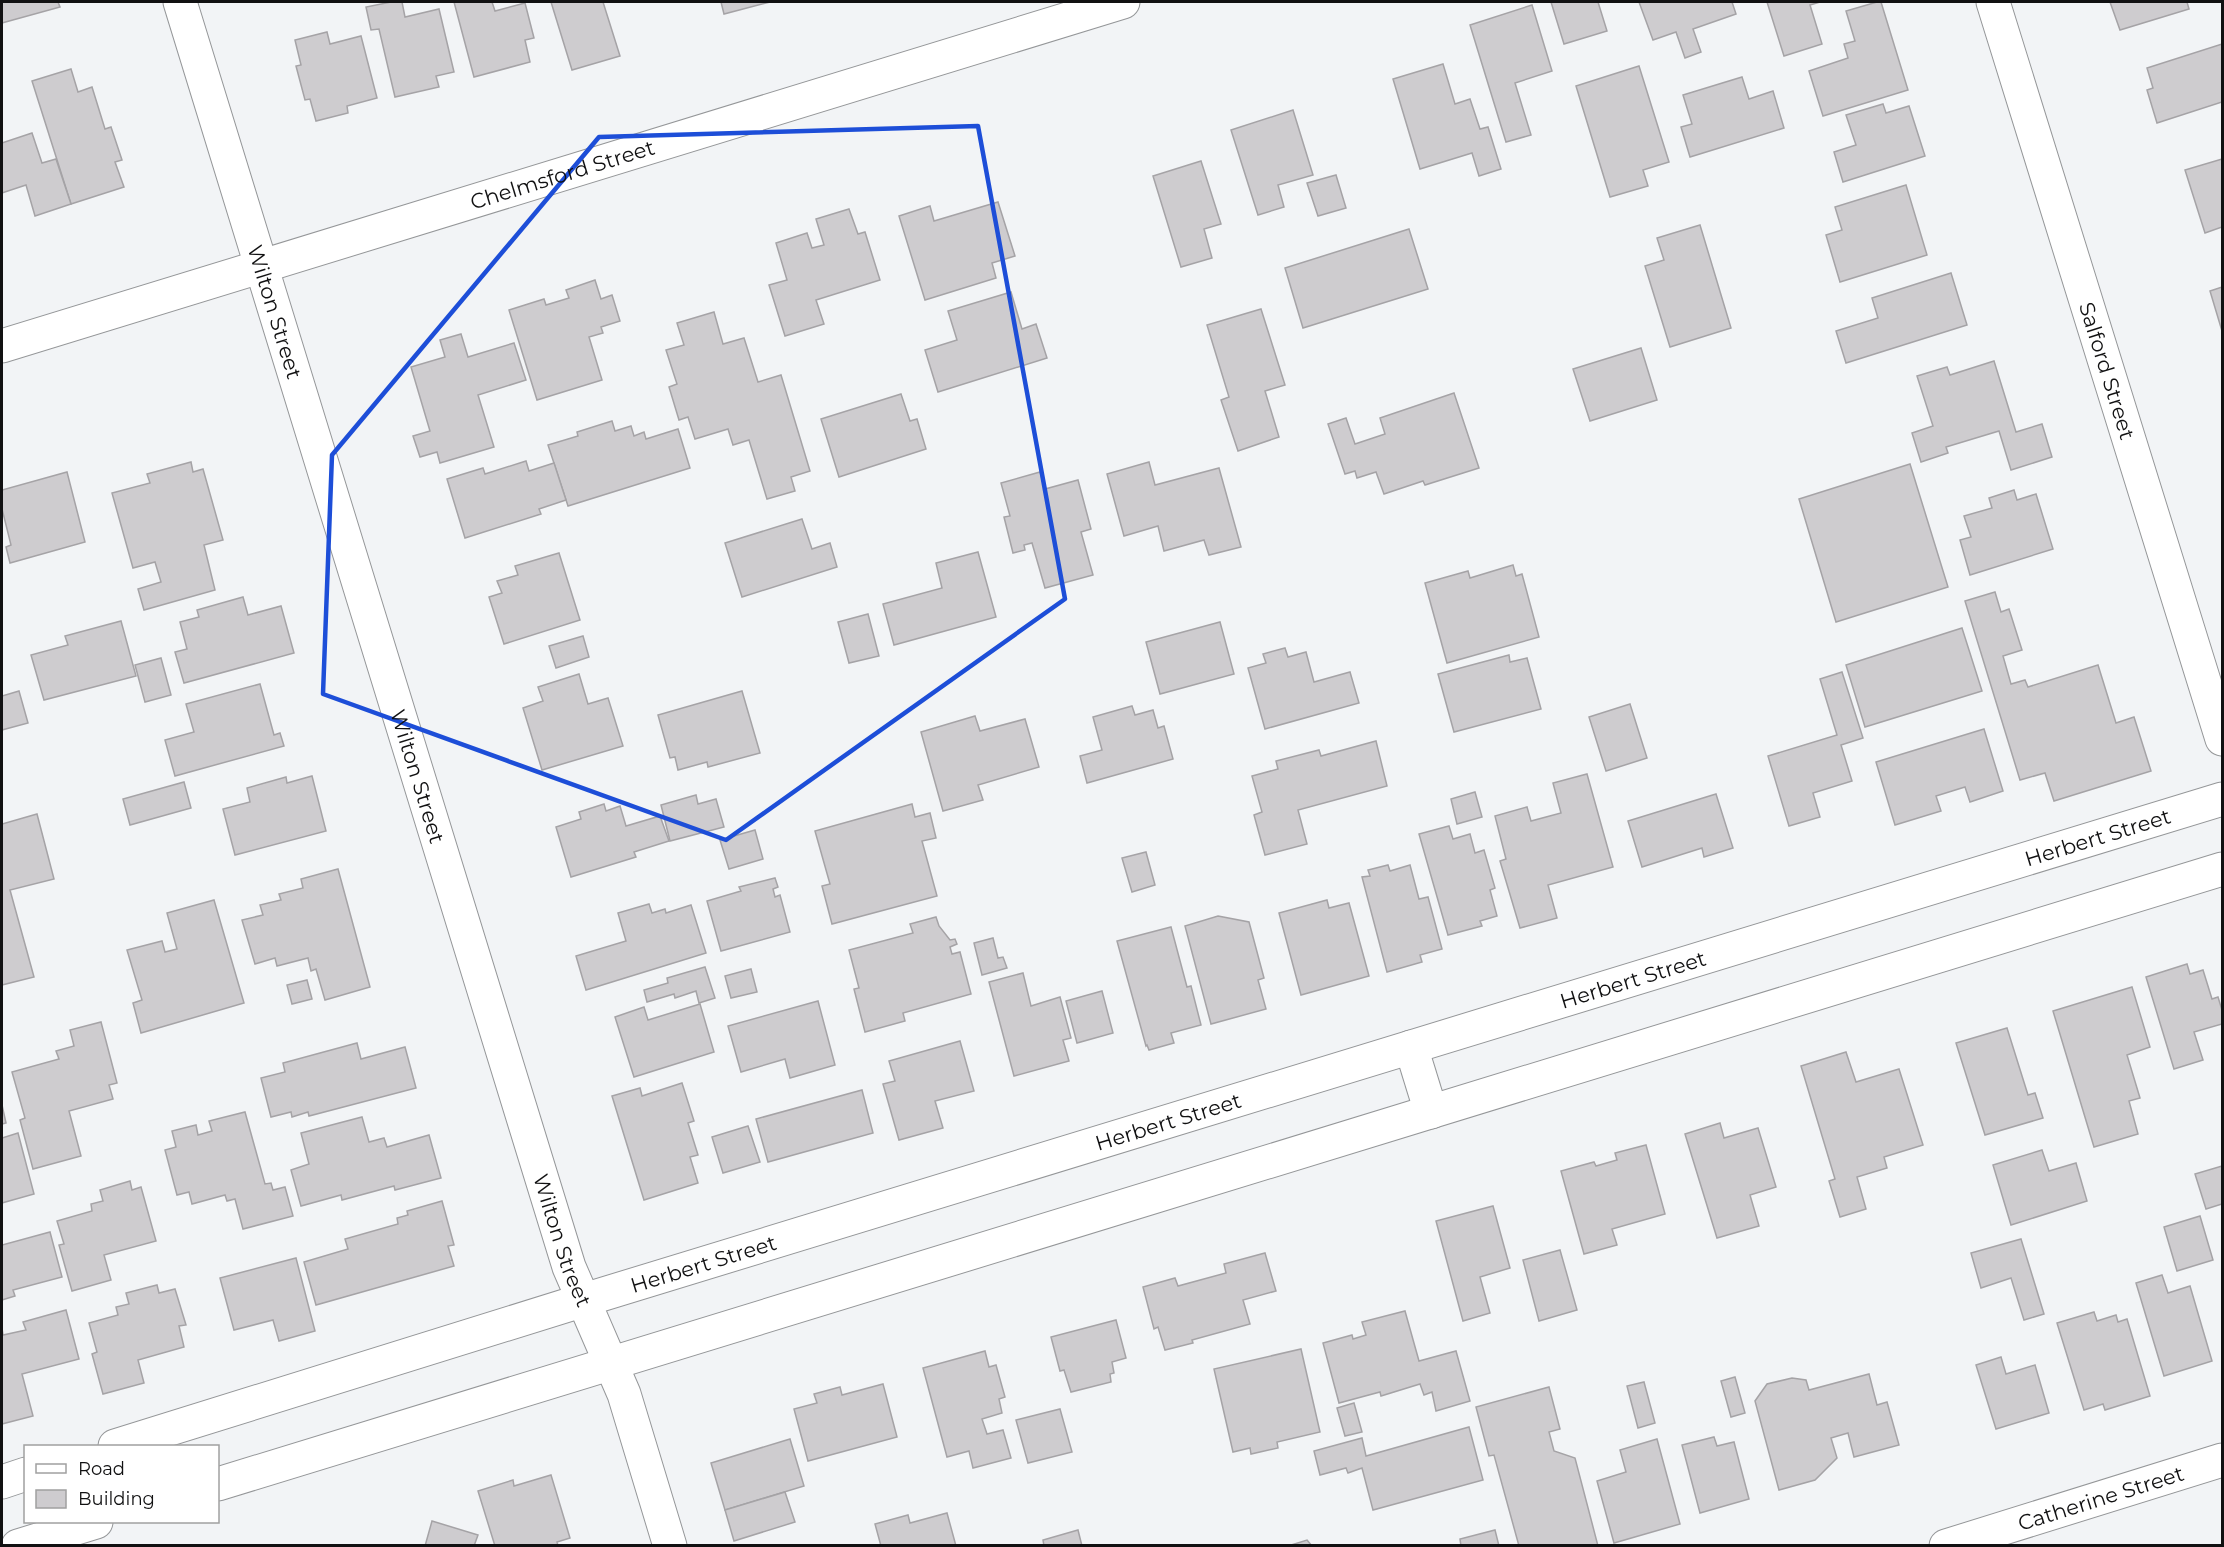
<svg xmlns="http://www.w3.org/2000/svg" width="2224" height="1547" font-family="Montserrat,sans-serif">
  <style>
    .building { fill: #cecccf; stroke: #a5a3a6; stroke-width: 1.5 }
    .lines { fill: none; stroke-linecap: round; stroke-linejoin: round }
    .minor-casing { stroke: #959799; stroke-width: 35 }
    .tertiary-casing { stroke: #959799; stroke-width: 35 }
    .minor { stroke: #fff; stroke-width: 33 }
    .tertiary { stroke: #fff; stroke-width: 33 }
    .marked { fill: none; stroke: #1d4ed8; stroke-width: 4.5; stroke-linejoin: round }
    .labels { text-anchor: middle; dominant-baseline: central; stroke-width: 6; stroke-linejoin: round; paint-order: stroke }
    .street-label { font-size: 21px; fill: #111112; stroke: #fff }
  </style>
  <rect width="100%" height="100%" fill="#f2f4f6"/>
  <g class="building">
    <path d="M2,2H58L60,7L2,23Z"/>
    <path d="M391,2H402L405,17L439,9L454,72L436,76L439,87L395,97L379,29L371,30L366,7Z"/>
    <path d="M454,2H492L495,11L525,3L534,38L525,40L530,62L474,77Z"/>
    <path d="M551,2H603L620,56L572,70Z"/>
    <path d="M721,2H770L724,14Z"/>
    <path d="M1551,2H1598L1607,31L1564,44Z"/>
    <path d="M1639,2H1732L1736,14L1693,29L1701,52L1685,58L1676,32L1653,40Z"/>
    <path d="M1767,2H1820L1810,5L1822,44L1784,56Z"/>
    <path d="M1877,2H1881L1908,90L1823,116L1809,71L1848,58L1844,44L1855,41L1846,11Z"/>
    <path d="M2110,2H2187L2189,9L2120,30Z"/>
    <path d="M1532,5L1552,71L1515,83L1531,135L1506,142L1470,25Z"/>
    <path d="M327,32L330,44L361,36L377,98L347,106L348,113L316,121L310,99L305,100L296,66L301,65L295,40Z"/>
    <path d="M2222,44V102L2157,123L2147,90L2153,88L2147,68Z"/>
    <path d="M1443,64L1455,104L1470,99L1480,129L1488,127L1501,169L1479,176L1472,153L1420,169L1393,79Z"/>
    <path d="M1639,66L1669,162L1643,170L1648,186L1610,197L1576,86Z"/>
    <path d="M71,69L78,92L92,87L105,129L111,127L122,160L115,162L124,187L71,204L32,81Z"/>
    <path d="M1742,77L1749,99L1773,91L1784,128L1690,157L1681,127L1692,124L1683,95Z"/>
    <path d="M1883,104L1886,113L1909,106L1925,156L1843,182L1834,152L1856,145L1846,115Z"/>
    <path d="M1293,110L1313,175L1278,185L1284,207L1258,215L1231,130Z"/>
    <path d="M32,133L42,163L56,159L71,204L35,216L26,185L2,193V141V143Z"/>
    <path d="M2222,159V227L2205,233L2185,170Z"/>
    <path d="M1201,161L1221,224L1204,229L1212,258L1181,267L1153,176Z"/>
    <path d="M1336,175L1346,208L1318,216L1307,183Z"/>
    <path d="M1906,185L1927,255L1840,282L1826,235L1842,230L1835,207Z"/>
    <path d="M998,202L1015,256L992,263L996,278L925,300L899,216L930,206L934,221Z"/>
    <path d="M849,209L858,234L865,232L880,280L816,300L824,324L785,336L769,285L787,280L776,243L807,233L812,248L824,245L816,219Z"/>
    <path d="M1700,225L1731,328L1670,347L1645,266L1664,260L1657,238Z"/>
    <path d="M1409,229L1428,289L1303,328L1285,268Z"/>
    <path d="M1951,273L1967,325L1846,363L1836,331L1878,318L1872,298Z"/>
    <path d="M595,280L601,299L612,295L620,321L601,327L603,333L589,337L602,380L537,400L509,310L544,299L546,305L569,298L566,290Z"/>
    <path d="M2222,287V331L2210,291Z"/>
    <path d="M1011,292L1022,329L1036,324L1047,358L938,392L925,350L957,340L948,311Z"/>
    <path d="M1261,309L1285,385L1265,391L1279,437L1238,451L1221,400L1229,397L1207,325Z"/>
    <path d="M714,312L723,344L744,338L758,382L781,375L810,471L791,477L795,491L767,499L749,440L733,445L728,429L695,439L688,417L679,420L669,387L677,384L666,350L684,345L677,323Z"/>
    <path d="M461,334L468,357L514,343L526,380L478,395L494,447L440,463L437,452L420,457L413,436L430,431L411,367L445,357L440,340Z"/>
    <path d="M1641,348L1657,400L1590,421L1573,369Z"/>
    <path d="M1994,361L2016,432L2042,424L2052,457L2011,470L1999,431L1946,447L1948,453L1921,462L1912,433L1933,426L1917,376L1947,367L1950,375Z"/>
    <path d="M1454,393L1479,468L1425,485L1423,481L1384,494L1376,472L1357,478L1355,471L1345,474L1328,424L1346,418L1355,444L1385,434L1380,418Z"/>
    <path d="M901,394L910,421L917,419L926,449L839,477L821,419Z"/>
    <path d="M612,421L615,431L631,426L634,436L644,432L646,439L678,429L690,468L568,506L548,445L578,436L577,432Z"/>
    <path d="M526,461L529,471L554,463L566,500L539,509L541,514L465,538L447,479L483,468L485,474Z"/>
    <path d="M191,462L193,472L203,469L223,540L204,545L215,590L144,610L138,589L161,582L155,562L133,568L112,493L150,483L147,474Z"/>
    <path d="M1149,462L1155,485L1219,468L1241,547L1209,555L1204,540L1164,551L1158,526L1124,536L1107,474Z"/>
    <path d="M1910,464L1948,587L1836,622L1799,499Z"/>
    <path d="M67,472L85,542L10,563L6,547L11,545L2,509V490Z"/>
    <path d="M1040,472L1045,489L1078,480L1091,529L1081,532L1093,575L1045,588L1032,543L1024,545L1025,550L1013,553L1004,517L1010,516L1001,483Z"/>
    <path d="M2014,490L2017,500L2036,494L2053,549L1970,575L1960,540L1971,537L1964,516L1992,508L1989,498Z"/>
    <path d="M802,519L812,549L830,543L837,567L742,597L725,543Z"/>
    <path d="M978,552L996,617L894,645L883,604L942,588L936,563Z"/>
    <path d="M559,553L580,620L504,644L489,597L502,593L497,581L518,575L515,566Z"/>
    <path d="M1513,565L1516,576L1522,574L1539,637L1447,663L1425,583L1468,571L1470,578Z"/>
    <path d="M1995,592L2001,612L2009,609L2022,650L2003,656L2011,684L2025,680L2028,687L2098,665L2116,723L2134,717L2151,771L2054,801L2045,773L2020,780L1965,601Z"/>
    <path d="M243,597L248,615L281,606L294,653L184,683L175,652L187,649L180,622L199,617L197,610Z"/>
    <path d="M868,614L879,656L849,663L838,622Z"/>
    <path d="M121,621L136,676L44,700L31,655L68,645L65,636Z"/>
    <path d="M1220,622L1234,674L1160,694L1146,642Z"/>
    <path d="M1962,628L1982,691L1865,727L1846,665Z"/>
    <path d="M583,636L589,657L556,668L549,646Z"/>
    <path d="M1285,648L1288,657L1306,652L1314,682L1350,672L1359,703L1265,729L1248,668L1266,663L1263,654Z"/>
    <path d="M1509,655L1510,662L1527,658L1541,709L1454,732L1438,674Z"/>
    <path d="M161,658L171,695L145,702L135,665Z"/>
    <path d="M1842,672L1863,738L1841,745L1852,781L1813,793L1820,817L1789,826L1768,756L1837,735L1820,679Z"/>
    <path d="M579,674L588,704L608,698L623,746L542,770L523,708L543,701L538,687Z"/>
    <path d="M260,684L274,735L280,733L284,746L175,776L165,740L194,732L186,704Z"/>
    <path d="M19,691L28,723L2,730V696Z"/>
    <path d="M742,691L760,753L708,767L707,762L678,770L675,757L670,758L658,715Z"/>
    <path d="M1630,704L1647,758L1606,771L1589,717Z"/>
    <path d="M1132,706L1135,715L1153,710L1158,728L1164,726L1173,759L1087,783L1080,756L1102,750L1093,717Z"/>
    <path d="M975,716L980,731L1025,719L1039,767L978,785L983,800L943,811L921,732Z"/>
    <path d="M1984,729L2003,791L1970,802L1965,787L1936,796L1941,811L1895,825L1876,762Z"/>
    <path d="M1376,741L1387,786L1298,810L1307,844L1265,855L1254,815L1262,812L1252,776L1278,769L1276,761L1319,750L1321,756Z"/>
    <path d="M1587,774L1613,867L1548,885L1557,918L1520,928L1500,861L1506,859L1495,816L1527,807L1531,821L1561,813L1553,783Z"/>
    <path d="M312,776L326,831L235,855L223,809L250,802L247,788L286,777L287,783Z"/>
    <path d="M184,782L191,808L130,825L123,799Z"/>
    <path d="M1475,792L1482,817L1457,824L1451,799Z"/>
    <path d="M1716,794L1733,848L1704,857L1702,848L1642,867L1628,821Z"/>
    <path d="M696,795L698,804L716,799L724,827L670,841L661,805Z"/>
    <path d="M604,804L606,811L620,806L626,826L660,816L669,841L634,852L636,857L571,877L556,827L581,819L579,812Z"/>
    <path d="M912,804L915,817L930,813L936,838L922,841L937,896L832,924L822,886L830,884L815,831Z"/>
    <path d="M37,814L54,879L10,890L34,977L2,985V824Z"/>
    <path d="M1449,826L1453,839L1470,834L1475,853L1484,850L1495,888L1490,890L1497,916L1480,921L1482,926L1448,935L1419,834Z"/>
    <path d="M755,830L763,859L729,869L720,840Z"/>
    <path d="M1146,852L1155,885L1132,892L1122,858Z"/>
    <path d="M1388,865L1390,871L1410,865L1419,899L1428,897L1442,949L1420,955L1422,962L1387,972L1362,877L1370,876L1368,870Z"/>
    <path d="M338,869L370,987L325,1000L316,969L311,971L308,958L277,966L275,958L255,964L242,920L263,915L260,905L281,900L279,894L303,888L301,879Z"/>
    <path d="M775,878L778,887L773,889L775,897L780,895L790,932L721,951L707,901L741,891L739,887Z"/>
    <path d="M214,900L244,1003L141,1033L133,1003L142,1000L127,950L162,941L165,952L177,949L167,913Z"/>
    <path d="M1327,900L1329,908L1349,903L1369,976L1301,995L1279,913Z"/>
    <path d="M649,904L652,913L665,909L666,913L691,905L706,953L586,990L576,956L626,941L618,913Z"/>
    <path d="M1218,916L1249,922L1264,978L1258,980L1266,1009L1211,1024L1185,926Z"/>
    <path d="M936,917L939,926L950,940L955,939L957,944L950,947L952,954L960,952L971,994L903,1013L905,1021L865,1032L854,989L859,988L849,950L913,933L910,924Z"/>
    <path d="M1171,927L1187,987L1191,986L1201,1025L1171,1033L1174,1043L1149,1050L1147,1045L1146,1046L1117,941Z"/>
    <path d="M993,938L998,958L1003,957L1007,968L982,975L974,943Z"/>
    <path d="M2187,964L2190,974L2203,970L2212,999L2218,997L2222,1010V1024L2194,1032L2203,1060L2174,1069L2146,977Z"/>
    <path d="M705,967L715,998L699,1003L696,991L675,998L674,994L647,1002L644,990L668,983L667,978Z"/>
    <path d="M751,969L757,992L731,998L725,976Z"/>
    <path d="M1023,973L1031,1006L1060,997L1071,1038L1063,1040L1069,1061L1014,1076L989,982Z"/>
    <path d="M307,980L312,999L292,1004L287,985Z"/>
    <path d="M2132,987L2150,1047L2127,1055L2140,1098L2129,1101L2138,1134L2094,1147L2053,1011Z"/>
    <path d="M1102,991L1113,1033L1077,1043L1066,1001Z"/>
    <path d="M818,1001L835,1065L790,1078L785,1059L741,1072L728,1026Z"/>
    <path d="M700,1004L714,1052L634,1077L615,1017L644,1007L648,1020Z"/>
    <path d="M101,1022L117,1083L109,1085L113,1099L69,1111L81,1156L33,1169L20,1120L25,1118L12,1072L59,1059L56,1051L74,1046L70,1030Z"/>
    <path d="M2007,1028L2028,1095L2035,1093L2043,1118L1985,1135L1956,1043Z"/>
    <path d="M960,1041L974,1091L935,1101L943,1128L899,1140L883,1084L895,1081L889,1061Z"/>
    <path d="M357,1043L361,1059L405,1047L416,1088L309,1116L308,1112L292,1117L291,1112L271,1117L261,1078L285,1072L283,1063Z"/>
    <path d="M1846,1052L1856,1082L1899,1069L1923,1145L1884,1157L1887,1168L1857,1177L1866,1209L1840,1217L1829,1181L1835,1179L1801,1066Z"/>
    <path d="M682,1083L694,1121L688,1123L698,1155L690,1157L698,1183L644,1200L612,1096L640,1088L642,1096Z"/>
    <path d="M862,1090L873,1133L768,1162L756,1119Z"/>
    <path d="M2,1105L6,1123L2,1124Z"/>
    <path d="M245,1112L265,1184L271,1183L273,1190L285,1187L293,1216L243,1229L235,1199L227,1201L225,1195L192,1204L189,1192L177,1195L165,1150L176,1147L172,1131L196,1125L198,1135L212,1131L209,1121Z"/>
    <path d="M362,1117L369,1142L384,1138L387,1147L429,1135L441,1178L395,1190L394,1186L342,1200L341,1195L301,1206L291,1170L309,1164L301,1133Z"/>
    <path d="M1720,1123L1724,1138L1758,1128L1776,1187L1750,1195L1759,1226L1717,1238L1685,1134Z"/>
    <path d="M748,1126L760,1162L723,1173L712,1137Z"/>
    <path d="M18,1133L34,1194L2,1203V1138Z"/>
    <path d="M1646,1145L1665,1214L1612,1229L1617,1245L1584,1254L1561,1171L1594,1162L1596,1166L1617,1160L1615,1153Z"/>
    <path d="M2042,1150L2049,1171L2076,1163L2087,1201L2011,1225L1993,1165Z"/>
    <path d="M2222,1166V1204L2206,1209L2195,1174Z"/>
    <path d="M130,1181L132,1190L141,1187L156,1241L104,1255L111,1280L72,1291L59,1245L64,1244L57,1221L92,1211L91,1204L103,1201L100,1190Z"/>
    <path d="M442,1201L454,1245L448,1246L454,1266L316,1305L304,1262L348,1249L345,1239L398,1224L397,1218L408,1215L407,1211Z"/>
    <path d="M1493,1206L1510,1268L1480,1277L1490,1313L1463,1321L1436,1221Z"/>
    <path d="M2200,1216L2213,1260L2177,1271L2164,1227Z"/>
    <path d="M50,1232L62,1277L13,1290L15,1296L2,1300V1245Z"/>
    <path d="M2021,1239L2044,1314L2024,1320L2011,1278L1981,1288L1971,1253Z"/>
    <path d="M1560,1250L1577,1310L1539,1321L1523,1260Z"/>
    <path d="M1265,1253L1276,1291L1243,1300L1250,1324L1192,1340L1193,1343L1165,1350L1158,1327L1154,1329L1143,1287L1175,1278L1178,1286L1226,1273L1224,1264Z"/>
    <path d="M296,1258L315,1331L279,1341L273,1320L234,1330L220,1278Z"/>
    <path d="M2162,1275L2168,1293L2190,1286L2212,1361L2164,1376L2136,1283Z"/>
    <path d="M157,1285L159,1293L175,1289L186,1325L179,1326L184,1347L138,1360L144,1383L103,1394L92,1354L97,1352L89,1323L118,1315L116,1307L129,1304L126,1293Z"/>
    <path d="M66,1310L79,1359L22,1374L33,1416L2,1424V1328L3,1335L26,1330L23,1322Z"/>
    <path d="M1405,1311L1419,1361L1456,1351L1470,1401L1436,1411L1432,1392L1424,1395L1420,1384L1381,1396L1380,1392L1339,1403L1323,1343L1352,1335L1353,1339L1366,1335L1362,1322Z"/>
    <path d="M2094,1312L2097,1321L2116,1315L2118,1322L2127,1319L2150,1396L2105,1410L2103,1404L2084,1410L2057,1323Z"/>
    <path d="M1116,1320L1126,1358L1112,1362L1114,1373L1110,1374L1111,1382L1071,1392L1064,1370L1060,1371L1051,1337Z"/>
    <path d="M1301,1349L1320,1432L1277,1442L1278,1448L1251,1454L1250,1448L1233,1452L1214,1369Z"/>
    <path d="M985,1351L989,1367L996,1365L1005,1397L999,1399L1002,1413L982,1419L987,1434L1003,1430L1011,1458L973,1468L969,1451L947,1457L923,1368Z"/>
    <path d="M2001,1357L2006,1374L2035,1365L2049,1413L1996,1429L1976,1365Z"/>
    <path d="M1869,1374L1877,1405L1887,1402L1899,1445L1854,1457L1848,1433L1831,1438L1837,1458L1815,1480L1779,1490L1755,1401L1767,1384L1792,1378L1806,1380L1809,1390Z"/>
    <path d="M1735,1377L1745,1413L1731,1417L1721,1381Z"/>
    <path d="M1644,1382L1655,1423L1638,1428L1627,1386Z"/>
    <path d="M883,1384L897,1437L808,1461L794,1409L817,1403L814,1394L840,1387L842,1395Z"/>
    <path d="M1549,1387L1560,1429L1549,1432L1554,1451L1575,1458L1598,1546H1519L1494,1455L1489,1456L1476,1407Z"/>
    <path d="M1354,1403L1362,1432L1345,1436L1337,1408Z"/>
    <path d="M1060,1409L1072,1452L1028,1463L1016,1420Z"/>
    <path d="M1469,1427L1483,1480L1373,1510L1362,1468L1348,1473L1346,1468L1320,1475L1314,1451L1362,1438L1366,1456Z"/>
    <path d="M1714,1437L1717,1446L1734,1442L1749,1499L1700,1513L1682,1445Z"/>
    <path d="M790,1439L804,1486L725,1510L711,1463Z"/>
    <path d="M1657,1439L1680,1524L1614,1543L1597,1481L1626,1472L1620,1450Z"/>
    <path d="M551,1475L570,1538L557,1542L558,1546H495L478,1491L513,1480L514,1486Z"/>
    <path d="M785,1492L795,1522L734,1541L725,1510Z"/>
    <path d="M947,1513L956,1546H881L875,1524L908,1515L910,1523Z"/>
    <path d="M432,1521L478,1535L474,1546H425Z"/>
    <path d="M1078,1530L1082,1546H1044L1043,1540Z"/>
    <path d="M1495,1530L1499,1546H1461L1460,1539Z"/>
    <path d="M1307,1540L1312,1546H1288Z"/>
  </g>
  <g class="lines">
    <defs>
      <g id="minor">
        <path id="s1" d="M180,2L569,1267L624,1394L670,1546"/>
        <path id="s2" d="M1993,2L2222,739"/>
        <path id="s3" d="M2,346L1123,2"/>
        <path id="s4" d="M1946,1546L2222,1460"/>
      </g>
      <g id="tertiary">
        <path d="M1411,1047L1431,1112"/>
        <path id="s5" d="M115,1446L584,1300L2222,799"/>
        <path d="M2,1482L26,1474"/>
        <path d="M218,1484L2222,869"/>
        <path d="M18,1546L96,1522"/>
      </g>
    </defs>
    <use href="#minor" class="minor-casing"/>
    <use href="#tertiary" class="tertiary-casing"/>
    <use href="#minor" class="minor"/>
    <use href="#tertiary" class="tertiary"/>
  </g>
  <path class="marked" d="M978,126L1065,599L726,840L323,694L332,455L599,137Z"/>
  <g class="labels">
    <g class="street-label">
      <text stroke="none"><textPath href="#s3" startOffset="586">Chelmsford Street</textPath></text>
      <text stroke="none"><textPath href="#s1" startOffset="324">Wilton Street</textPath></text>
      <text stroke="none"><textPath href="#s2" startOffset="386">Salford Street</textPath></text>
      <text stroke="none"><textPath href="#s1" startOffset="810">Wilton Street</textPath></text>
      <text stroke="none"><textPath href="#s5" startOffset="2074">Herbert Street</textPath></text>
      <text stroke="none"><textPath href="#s5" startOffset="1588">Herbert Street</textPath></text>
      <text stroke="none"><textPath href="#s5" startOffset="1102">Herbert Street</textPath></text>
      <text stroke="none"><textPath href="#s1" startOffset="1296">Wilton Street</textPath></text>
      <text stroke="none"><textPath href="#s5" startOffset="616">Herbert Street</textPath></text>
      <text stroke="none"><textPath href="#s4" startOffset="162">Catherine Street</textPath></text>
    </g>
  </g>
  <rect width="2224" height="1547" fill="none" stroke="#111112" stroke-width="6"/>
  <rect x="24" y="1445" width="195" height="78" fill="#ffffff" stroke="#a0a0a0" stroke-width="1.5"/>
  <rect x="36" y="1464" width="30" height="9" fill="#ffffff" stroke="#a0a0a0" stroke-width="1.5"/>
  <text x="78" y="1475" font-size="18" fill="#111112">Road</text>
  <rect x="36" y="1490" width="30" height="18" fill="#cecccf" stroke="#a0a0a0" stroke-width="1.5"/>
  <text x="78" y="1505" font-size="18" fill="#111112">Building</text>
</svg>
